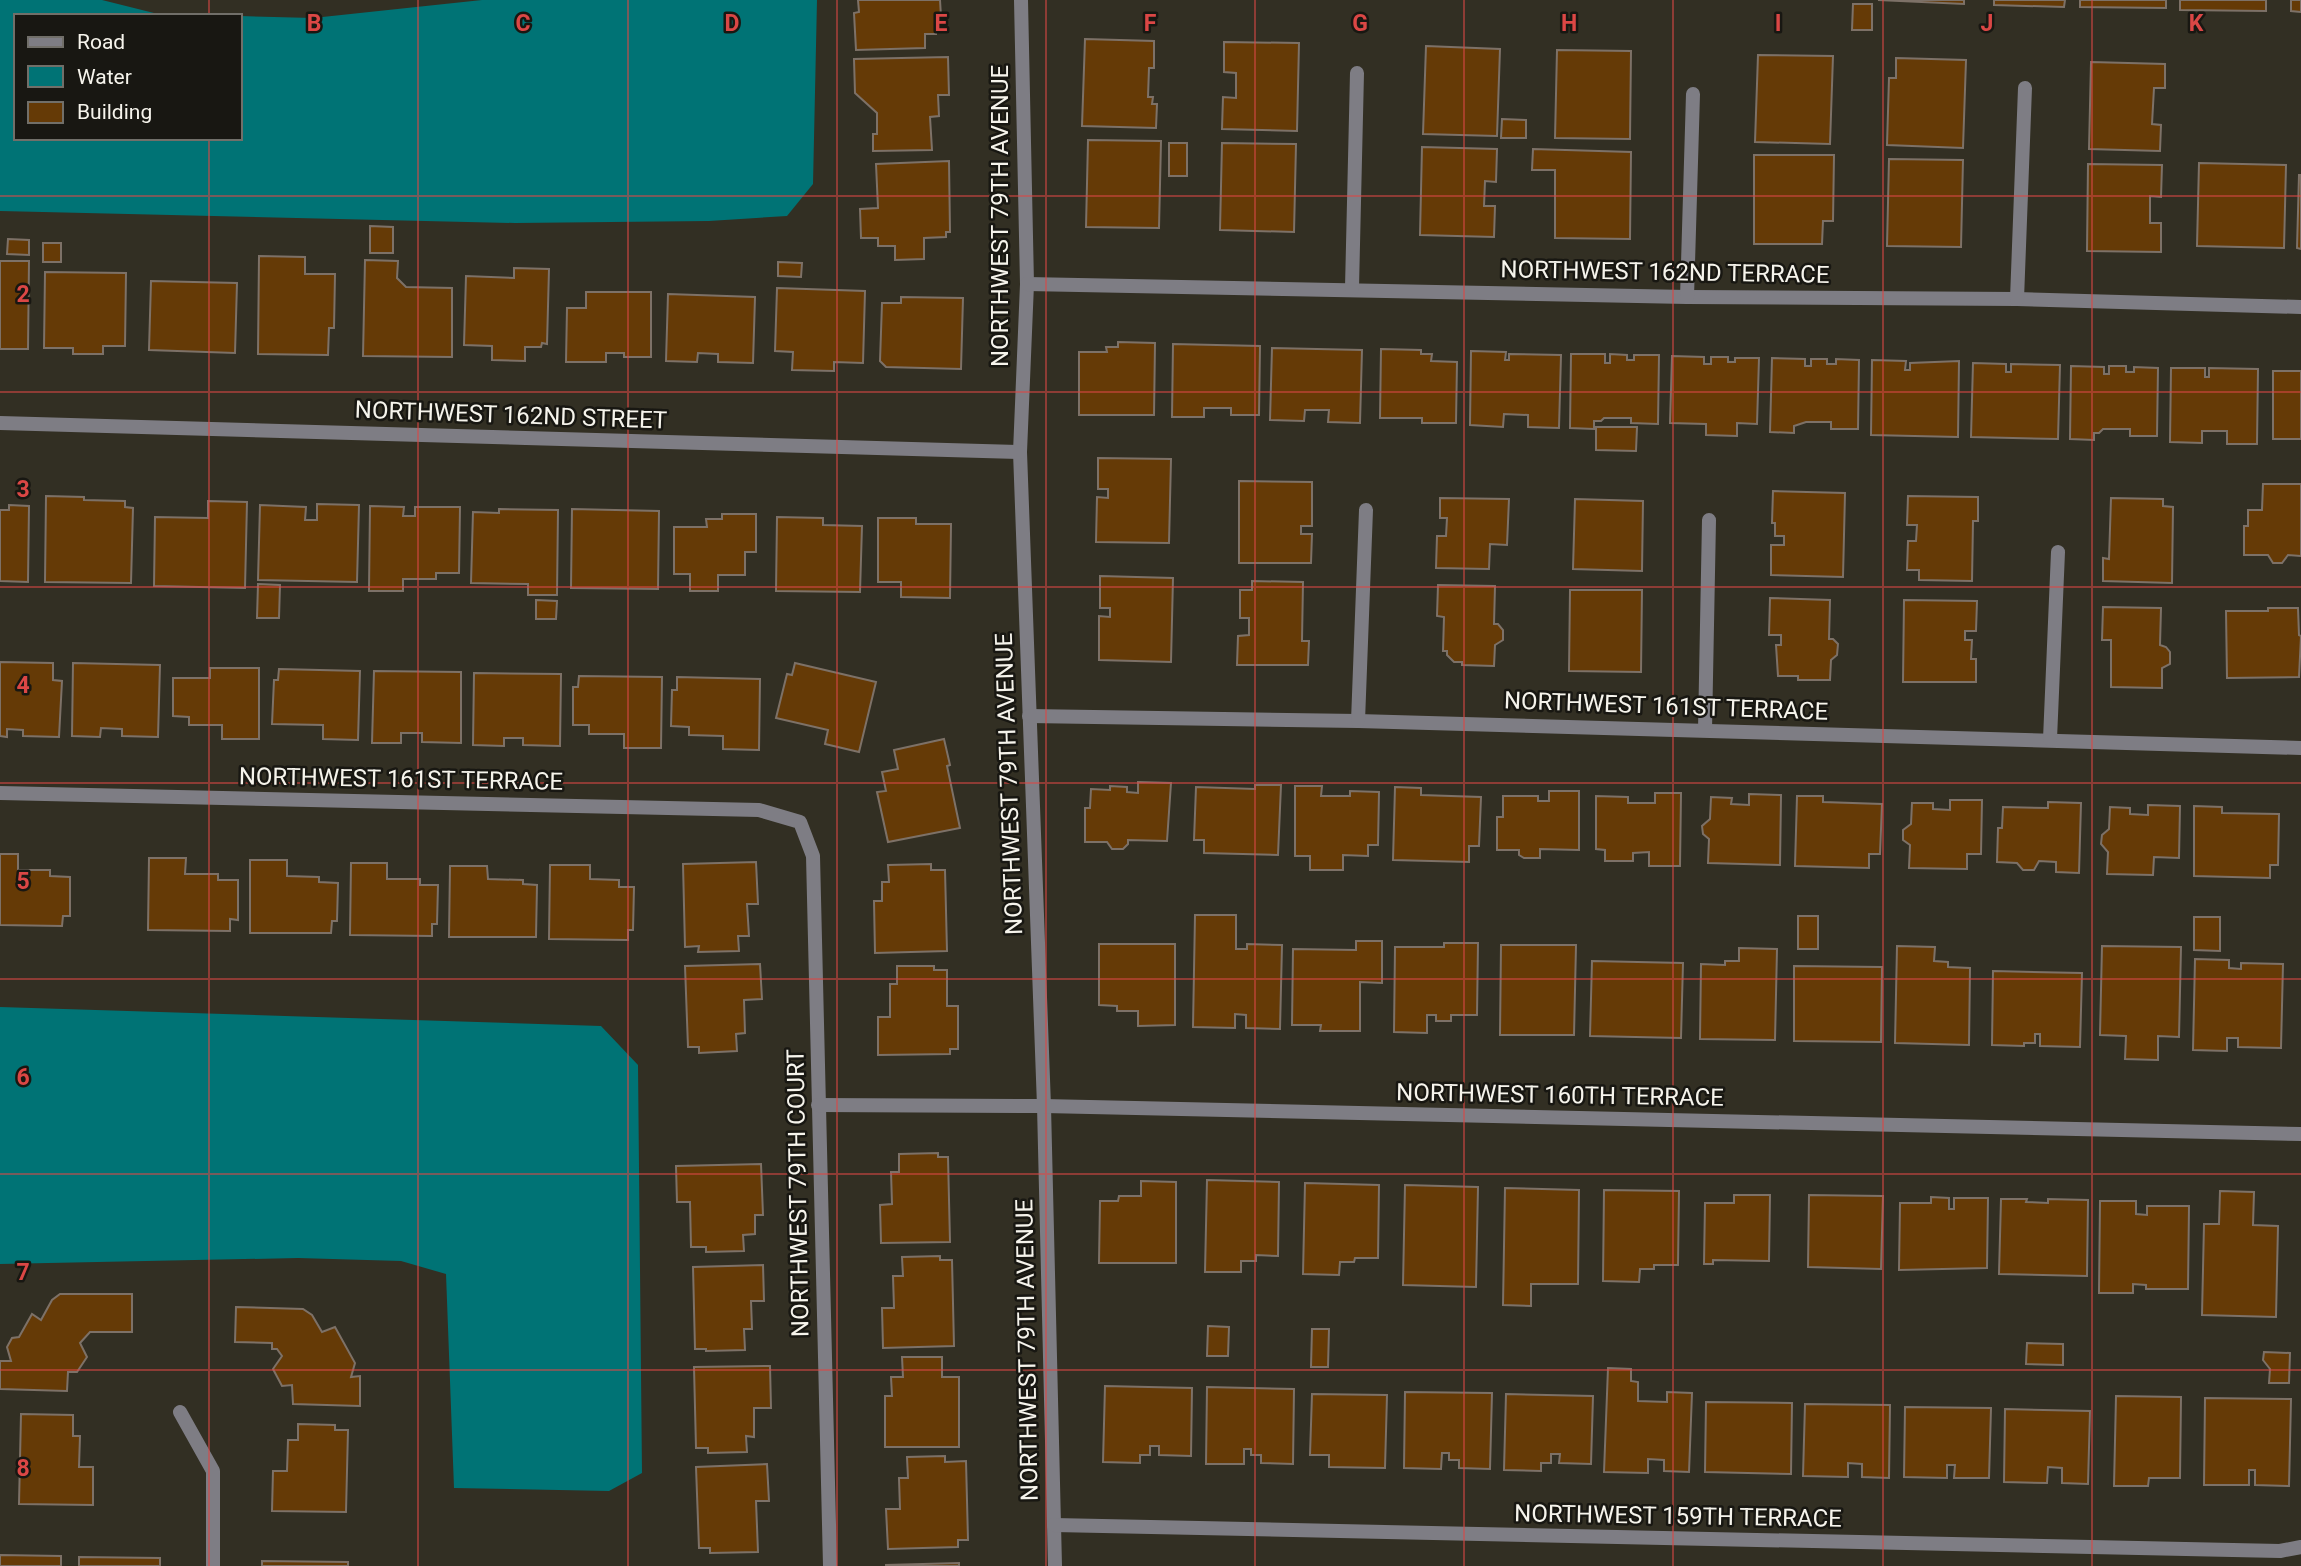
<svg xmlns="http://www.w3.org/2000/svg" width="2301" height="1566" font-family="Roboto,sans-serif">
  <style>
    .water { fill: #007375 }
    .building { fill: #653a06; stroke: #7d7167; stroke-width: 2 }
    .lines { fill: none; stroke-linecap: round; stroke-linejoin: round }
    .minor { stroke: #7e7d84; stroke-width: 14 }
    .grid { fill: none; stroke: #db4745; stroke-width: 2; stroke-opacity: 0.55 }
    .labels { text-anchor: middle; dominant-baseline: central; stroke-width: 5; stroke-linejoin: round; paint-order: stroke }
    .street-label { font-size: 24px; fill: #f6f4ec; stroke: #181712 }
    .grid-label { font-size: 23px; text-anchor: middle; font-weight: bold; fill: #db4745; stroke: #181712; stroke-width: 5; stroke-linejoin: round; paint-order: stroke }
  </style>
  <rect width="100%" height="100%" fill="#322f23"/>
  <g class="water">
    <path d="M0,0H102L158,14L225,16H16V138H240V16L313,18L482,0H817L813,184L787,216L709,221L515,223L0,211Z"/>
    <path d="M0,1007L601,1026L638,1065L642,1473L609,1491L454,1488L446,1274L401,1261L298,1258L0,1264Z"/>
  </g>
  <g class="building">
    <path d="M858,0H940L941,17L936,18V34H925V48L856,50L854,13L859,12Z"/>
    <path d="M1878,0H1964V4Z"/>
    <path d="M1994,0H2065L2064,7L1994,5Z"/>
    <path d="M2080,0H2166V8L2080,7Z"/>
    <path d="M2180,0H2266V11L2180,10Z"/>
    <path d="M2291,0H2301V12L2291,11Z"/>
    <path d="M1853,4H1872V30H1852Z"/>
    <path d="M1085,39L1154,41V68H1149L1148,97H1153L1152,104H1157L1156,128L1082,126Z"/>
    <path d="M1224,42L1299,43L1297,131L1222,129L1223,97L1236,98V73L1224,72Z"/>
    <path d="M1426,46L1500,49L1497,136L1423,134Z"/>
    <path d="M1557,50L1631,51L1630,139L1555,138Z"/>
    <path d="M1758,55L1833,56L1830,144L1755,142Z"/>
    <path d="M948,57L949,95H938L939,116L930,117L932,150L873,151V134H877V113L855,93L854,59Z"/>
    <path d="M1896,58L1966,60L1963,148L1887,145L1889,78H1896Z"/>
    <path d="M2091,62L2165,64V88H2154L2152,124L2161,125L2160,151L2089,149Z"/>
    <path d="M1502,119L1526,120V138H1501Z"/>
    <path d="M1088,140L1161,141L1159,228L1086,227Z"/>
    <rect x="1169" y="143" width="18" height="33"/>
    <path d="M1222,143L1296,144L1294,232L1220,230Z"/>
    <path d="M1422,147L1497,149L1496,182L1485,181L1484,206H1495L1494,237L1420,235Z"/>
    <path d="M1533,149L1631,152L1630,239L1555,238V170H1532Z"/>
    <path d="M1754,155H1834L1833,221H1823L1822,244H1754Z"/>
    <path d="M1889,159L1963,160L1961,247L1887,246Z"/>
    <path d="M949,161L950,232H946V237L924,238V259L895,260V246H878V238H861L860,209L878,208L876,164Z"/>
    <path d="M2199,163L2286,165L2284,248L2197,246Z"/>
    <path d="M2088,164L2162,165L2161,197L2150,196V223H2161V252L2087,251Z"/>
    <path d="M2299,175H2301V249L2297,248Z"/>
    <path d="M370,226L393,227V253H370Z"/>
    <path d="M8,239L29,240V255L7,254Z"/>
    <rect x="43" y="243" width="18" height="19"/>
    <path d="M259,256L305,257V274H335L334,328H329L328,355L258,354Z"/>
    <path d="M365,260L398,261L397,278L406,287L452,288V357L363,356Z"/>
    <path d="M0,261H29L28,349H0Z"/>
    <path d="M778,262L802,263L801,277L778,276Z"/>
    <path d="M514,268L549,269L547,344L542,343L541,347H525V361L492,360V346L464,345L466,276L514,278Z"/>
    <path d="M45,272L126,273L125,346H103V354H73V348H44Z"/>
    <path d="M151,281L237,283L235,353L149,350Z"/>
    <path d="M777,288L865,291L863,363L834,362V371L792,370L793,352L775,351Z"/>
    <path d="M586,292H651V357H624V353H606V362H566L567,308H586Z"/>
    <path d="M668,294L755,297L753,363L718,362V354L698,353L697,362L666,361Z"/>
    <path d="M901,297L963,298L961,369L886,367L880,361L882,303H901Z"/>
    <path d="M1118,342L1155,343L1154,415H1079V352H1107L1106,347H1118Z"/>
    <path d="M1173,344L1260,346L1259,415H1231V408H1204V417H1172Z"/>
    <path d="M1272,348L1362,350L1360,423L1328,422L1329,410H1305L1304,421L1270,420Z"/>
    <path d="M1381,349L1421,350V354H1432L1431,361L1457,362L1456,423H1422V418H1380Z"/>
    <path d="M1471,351L1506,352L1505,360H1509V354L1561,355L1559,428L1528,427V415L1504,414L1503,427L1470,425Z"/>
    <path d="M1571,354H1605V363H1610V354L1627,355V360H1634V355H1659L1658,424L1631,423V418H1604L1601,421H1594V429L1570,428Z"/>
    <path d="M1672,356L1704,357V364H1711V357H1728V362H1735V358H1759L1757,424L1737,423V436L1706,435V424L1670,423Z"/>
    <path d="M1772,358L1805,359V366H1811V359H1827V364H1836V359L1859,360L1858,429H1831V422H1806L1794,426V433L1770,432Z"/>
    <path d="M1872,360L1906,361L1905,370H1910V363L1959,361L1958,437L1871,435Z"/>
    <path d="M1973,363L2006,364V372H2011V364L2060,365L2058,439L1971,437Z"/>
    <path d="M2071,366L2104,367V374H2109V366H2126V372H2134V367L2158,368L2157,436H2130V429H2103L2099,433H2094V440L2070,439Z"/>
    <path d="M2171,368H2205V377H2209V368L2258,369L2257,444H2227V431H2202V443L2170,442Z"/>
    <rect x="2273" y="371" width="28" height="68"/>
    <path d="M1596,427H1637L1636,451L1596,450Z"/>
    <path d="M1098,458L1171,459L1169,543L1096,542L1097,497L1108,498V489H1098Z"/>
    <path d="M1239,481L1312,482V526H1301V534H1312L1311,563H1239Z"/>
    <path d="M2263,484H2301V556L2288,555L2282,563H2273L2268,555H2244V526H2248V510H2262Z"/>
    <path d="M1773,491L1845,493L1843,577L1771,575V545H1784V536H1775V523H1772Z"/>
    <path d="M46,496L84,497V500L125,501V507L133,508L131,583L45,582Z"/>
    <path d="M1908,496L1978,497V521H1973L1972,581L1919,580V570H1907L1908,541H1916L1917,525H1907Z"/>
    <path d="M1440,498L1509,499L1507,545L1490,544L1489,569L1436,568L1437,536H1446L1447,518H1440Z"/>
    <path d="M2111,498L2163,499V506L2173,507L2172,583L2103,581V558L2109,559Z"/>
    <path d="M1575,499L1643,501L1642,571L1573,569Z"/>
    <path d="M208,501L247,502L245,588L154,586L155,517L208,518Z"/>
    <path d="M317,504L359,505L357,582L258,580L260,505L306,507L305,520H317Z"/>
    <path d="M9,505L29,506L28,582L0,581V510H9Z"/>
    <path d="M370,506L404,507L403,516H415V507H460L459,573H436V579H403V591H369Z"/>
    <path d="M499,509L558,510L557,595H528V584L471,583L473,512L499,513Z"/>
    <path d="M572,509L659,511L658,589L571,588Z"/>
    <path d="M722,514H756V552H745V575H718V591H690V574H674V527H707L706,519H722Z"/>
    <path d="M777,517L823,518V525L862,526L860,592L776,591Z"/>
    <path d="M878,518H916V524H951L950,598L901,597V582H878Z"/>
    <path d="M1100,576L1173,578L1171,662L1099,660V616L1110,617V608H1100Z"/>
    <path d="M1252,581L1303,582L1302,641H1309L1308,665H1237L1238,636L1249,635V618H1240V590H1252Z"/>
    <path d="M258,584L280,585L279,618H257Z"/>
    <path d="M1438,585L1495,586L1494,624H1498L1503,630V640L1495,645L1494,666L1462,665V662H1454L1447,655V651H1443L1444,617L1437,616Z"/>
    <path d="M1570,590H1642L1641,672L1569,671Z"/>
    <path d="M1770,598L1830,600L1829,639H1833L1838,644L1837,655L1831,660L1830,680H1798V676H1778L1776,645H1781V635H1769Z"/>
    <path d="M536,600L557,601L556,619H536Z"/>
    <path d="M1904,600L1977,601L1976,631H1965V640H1972L1971,659H1976V682H1903Z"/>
    <path d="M2103,607L2161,608L2160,645L2166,647L2170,652V664L2162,668V688L2111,687V640H2102Z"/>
    <path d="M2268,608H2298L2299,635L2301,636L2299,677L2227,678L2226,611H2268Z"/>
    <path d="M0,662L53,663V680L62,681L59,737L23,736V730L7,729V737L0,736Z"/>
    <path d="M73,663L160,665L158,737L122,736V729L101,728L100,737L72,736Z"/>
    <path d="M795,663L876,682L859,752L825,744L828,730L776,718L787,674L792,675Z"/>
    <path d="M210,668H259V739H222V725H189V717L173,716V678H210Z"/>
    <path d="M279,669L360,671L358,740L323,739V725L272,724L274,680H278Z"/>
    <path d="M374,671L461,672V743L422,742V733H401V743H372Z"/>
    <path d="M474,673L561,674L560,746L523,745V738H504V746L473,745Z"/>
    <path d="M579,676L662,677L661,748H624V734H589V725H573V687H578Z"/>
    <path d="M677,677L760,679L759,750L723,749V736L689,735V727L671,726L672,690H677Z"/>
    <path d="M944,739L950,765L947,766L960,828L888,842L877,792L886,791L882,772L898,769L894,750Z"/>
    <path d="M1138,782L1171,783L1167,841L1128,840V844L1123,849H1112L1107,842H1085V808H1090L1091,789L1110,790V786L1127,787V792L1138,793Z"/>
    <path d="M1255,785H1281L1278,855L1204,853V840H1194L1196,787L1255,789Z"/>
    <path d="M1295,786H1322L1321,796H1350V791L1379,792L1378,845H1368V856L1343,855V870H1310V856H1295Z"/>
    <path d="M1395,787L1421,788V795L1481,797L1479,846H1469V862L1393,860Z"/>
    <path d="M1549,791H1579V850L1540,849V858H1524L1519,855V850H1497V817H1503V796H1538V801H1549Z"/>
    <path d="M1655,793H1681L1680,866H1649V852L1633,853V861H1605V850L1596,849V796L1628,797V803H1655Z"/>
    <path d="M1749,794L1781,795L1780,865L1708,863L1709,839L1703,834L1702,826L1710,819L1711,797L1732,798L1731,804L1749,805Z"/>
    <path d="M1797,796H1823V802L1882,804L1880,854H1869V868L1795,866Z"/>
    <path d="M1950,800H1982L1981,854H1967V869L1909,868L1910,845L1903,840V830L1911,824L1912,803H1933V809L1950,810Z"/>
    <path d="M2048,802L2081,803L2079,873L2056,872V862L2039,861L2034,870H2023L2017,863L1997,862L1998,828H2002L2003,807L2048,808Z"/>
    <path d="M2148,805L2180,806L2179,858L2154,857L2153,875L2107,874L2108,852L2101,844L2102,835L2109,829L2110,807L2130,808V814L2148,815Z"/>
    <path d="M2194,806L2222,807V813L2279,814L2278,865H2270V878L2194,876Z"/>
    <path d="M0,854H18V870H50V876L70,877V916H63L62,926L0,925Z"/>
    <path d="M149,858H186L185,874H218V880H238V920L230,919V931L148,930Z"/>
    <path d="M250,860H287V876L319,877V882L338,883L337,921H332L331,933H250Z"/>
    <path d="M756,862L758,904H747L749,936H738L739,951L698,952L699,946L685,947L683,864Z"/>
    <path d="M351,863H387V879H420V885H438L437,924H432V936L350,935Z"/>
    <path d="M931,864V870H945L947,951L875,953L874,901H882V882H889L888,865Z"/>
    <path d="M550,865H590V879L619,880V887H634L633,930H628V940L549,939Z"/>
    <path d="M450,866H487L488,879L523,880V884L537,885L536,937H449Z"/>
    <path d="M1195,915H1236V949H1247V944L1282,945L1280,1029L1246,1028V1015L1235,1014V1028L1193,1027Z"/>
    <rect x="1798" y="916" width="20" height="33"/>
    <path d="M2194,917H2220V951L2194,950Z"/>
    <path d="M1356,941H1382V983L1360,982V1031H1320L1321,1025H1292L1293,949L1356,950Z"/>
    <path d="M1444,943H1478L1477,1015H1451V1021H1436V1015H1427V1033L1394,1032L1395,947H1444Z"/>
    <path d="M1099,944H1175V1025L1138,1026V1011H1117V1006L1099,1005Z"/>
    <path d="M1501,945H1576L1574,1035H1500Z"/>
    <path d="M1897,946L1935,947L1934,961L1948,962V967L1970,968L1969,1045L1895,1043Z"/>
    <path d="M2102,946L2181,947L2179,1037L2158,1036V1060L2125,1059L2126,1036L2100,1035Z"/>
    <path d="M1739,948L1777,949L1775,1040L1700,1039L1701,964L1725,965V961H1739Z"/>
    <path d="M2195,959L2229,960V968L2241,969V963L2283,964L2281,1048L2238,1047V1038H2227V1051L2193,1050Z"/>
    <path d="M1592,961L1683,963L1681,1038L1590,1036Z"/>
    <path d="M760,964L762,999L744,1000L745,1033L736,1034L737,1051L699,1053V1047H688L685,966Z"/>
    <path d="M897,966H934V970H947V1006H958V1049H950V1054L878,1055V1017H890V984H897Z"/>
    <path d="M1794,966L1882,967L1881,1042L1794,1041Z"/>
    <path d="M1993,971L2082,973L2080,1047L2040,1046V1034H2035V1043H2024V1046L1992,1045Z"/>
    <path d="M938,1153V1157H948L950,1242L881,1243L880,1205L892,1204L891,1172H899V1154Z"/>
    <path d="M761,1164L763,1215H755V1234L743,1235L744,1251L706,1252V1247H691L690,1202H677L676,1166Z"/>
    <path d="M1207,1180L1279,1182L1278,1256L1256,1255V1261H1241V1272H1205Z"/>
    <path d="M1141,1181L1176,1182V1263H1099L1100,1201H1118L1119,1196H1141Z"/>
    <path d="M1305,1183L1379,1185L1378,1258H1355L1354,1262H1340L1339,1275L1303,1274Z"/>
    <path d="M1405,1185L1478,1187L1476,1287L1403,1285Z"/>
    <path d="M1505,1188L1579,1190L1578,1284H1531V1306L1503,1305Z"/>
    <path d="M1604,1190L1679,1191L1678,1265H1654V1269H1640L1639,1282L1603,1281Z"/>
    <path d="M2220,1191L2254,1192L2253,1225L2278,1226L2276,1317L2202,1315L2204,1224H2219Z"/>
    <path d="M1734,1195H1770L1769,1261L1713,1260V1264H1704L1705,1203H1734Z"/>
    <path d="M1809,1195L1883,1196L1881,1269L1808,1267Z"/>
    <path d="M1931,1197L1949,1198V1209H1954V1198H1988L1987,1268L1899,1270L1900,1203H1931Z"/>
    <path d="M2001,1199H2027L2026,1202L2048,1203V1199L2088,1200L2087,1276L1999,1274Z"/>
    <path d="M2100,1201H2136V1214L2147,1215V1206H2189L2188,1289H2146V1285L2133,1284V1293H2099Z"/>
    <path d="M940,1256V1260H952L954,1346L883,1348L882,1308H894L893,1276H903L902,1257Z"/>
    <path d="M763,1265L764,1301H751L752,1329H744L745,1350L706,1351V1349H695L693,1267Z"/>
    <path d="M60,1294H132V1332H90L80,1343L87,1357L77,1372H68L67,1391L0,1389V1361H11L7,1347L12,1338L19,1337L32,1314L41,1320L52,1300Z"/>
    <path d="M236,1307L303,1309L312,1315L322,1332L335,1327L355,1363L351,1377L360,1376V1406L293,1404L292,1385L282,1386L273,1369L282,1356L277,1349H272V1343L235,1342Z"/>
    <path d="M1208,1326L1229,1327L1228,1356H1207Z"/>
    <path d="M1312,1329H1329L1328,1367H1311Z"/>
    <path d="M2027,1343L2063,1344V1365L2026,1364Z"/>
    <path d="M2264,1352L2290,1353L2289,1383H2269L2270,1369L2263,1360Z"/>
    <path d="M902,1357H942V1377H959V1447H885V1396H892L891,1377H903Z"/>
    <path d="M770,1366L771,1408H754V1437L746,1436L747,1452L708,1453V1448H696L694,1367Z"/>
    <path d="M1608,1368L1631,1369V1381L1638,1382V1401L1667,1402V1392L1692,1393L1689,1472L1664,1471V1460L1648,1459V1473L1604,1472Z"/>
    <path d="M1105,1386L1192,1388L1191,1456L1159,1455V1446H1150V1455H1140V1463L1103,1462Z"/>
    <path d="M1207,1387L1294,1389L1293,1464L1261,1463V1455H1251V1449H1244V1464H1206Z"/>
    <path d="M1405,1392L1492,1393L1490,1469L1459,1468V1460H1449V1453H1442L1441,1469L1404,1468Z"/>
    <path d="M1312,1394L1387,1395L1385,1468L1329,1467V1455H1310Z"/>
    <path d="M1506,1394L1593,1396L1591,1464L1559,1463L1560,1454H1551V1463H1541V1471L1504,1470Z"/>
    <path d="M2116,1396L2181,1397L2180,1478H2149L2148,1486H2114Z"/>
    <path d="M2205,1398L2291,1399L2289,1486L2255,1485V1470H2249V1485H2204Z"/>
    <path d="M1706,1402L1792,1403L1791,1474L1705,1472Z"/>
    <path d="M1805,1404L1890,1405L1889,1478L1862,1477V1464L1848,1463V1477L1803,1476Z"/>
    <path d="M1905,1407L1991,1408L1989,1478H1954L1955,1465H1947V1478L1904,1477Z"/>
    <path d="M2005,1409L2090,1411L2088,1484L2062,1483V1468L2048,1467L2047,1483L2004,1482Z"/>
    <path d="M21,1414L73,1415V1436H80L79,1467H93V1505L19,1504Z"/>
    <path d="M298,1424L335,1425V1430H348L346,1512L272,1511L273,1471H287L288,1440H298Z"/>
    <path d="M945,1456V1462L966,1461L968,1540H958V1547L888,1549L886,1509H900L899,1478H908L907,1457Z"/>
    <path d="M767,1464L769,1501H756L758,1552L710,1553V1548H699L696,1467Z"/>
    <path d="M0,1555L61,1556V1566H0Z"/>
    <path d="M79,1557L160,1558V1566H79Z"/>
    <path d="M262,1561L348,1562V1566H262Z"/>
    <path d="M959,1563V1566H886V1565Z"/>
  </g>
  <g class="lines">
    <g class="minor">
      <path d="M1021,0L1027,284L1020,452L1044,1106L1055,1566"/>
      <path d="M1027,284L1687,297L2017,299L2301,307"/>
      <path d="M1352,288L1357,73"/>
      <path d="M1687,297L1693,94"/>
      <path d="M2017,299L2025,88"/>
      <path d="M0,423L1020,452"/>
      <path d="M1029,716L1358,721L2301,748"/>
      <path d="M1358,721L1366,510"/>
      <path d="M1705,730L1709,520"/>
      <path d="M2050,739L2058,552"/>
      <path d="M0,793L759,810L800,822L813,856L830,1566"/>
      <path d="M818,1105L1044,1106L2301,1134"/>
      <path d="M180,1412L213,1471V1566"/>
      <path d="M1054,1525L2280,1551L2301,1547"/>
    </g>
  </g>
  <path class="grid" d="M209,0V16M418,0V1566M628,0V1566M837,0V1566M1046,0V1566M1255,0V1566M1464,0V1566M1673,0V1566M1883,0V1566M2092,0V1566M209,138V1566M0,196H2301M0,392H2301M0,587H2301M0,783H2301M0,979H2301M0,1174H2301M0,1370H2301"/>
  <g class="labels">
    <g class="street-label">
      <text transform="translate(1000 216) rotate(-90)">NORTHWEST 79TH AVENUE</text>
      <text transform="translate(1665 272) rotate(1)">NORTHWEST 162ND TERRACE</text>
      <text transform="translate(511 415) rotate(2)">NORTHWEST 162ND STREET</text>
      <text transform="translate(1666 706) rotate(2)">NORTHWEST 161ST TERRACE</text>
      <text transform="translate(401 779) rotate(1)">NORTHWEST 161ST TERRACE</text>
      <text transform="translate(1009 784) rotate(-92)">NORTHWEST 79TH AVENUE</text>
      <text transform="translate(1560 1095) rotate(1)">NORTHWEST 160TH TERRACE</text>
      <text transform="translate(798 1193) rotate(-91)">NORTHWEST 79TH COURT</text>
      <text transform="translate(1027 1350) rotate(-91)">NORTHWEST 79TH AVENUE</text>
      <text transform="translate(1678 1516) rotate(1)">NORTHWEST 159TH TERRACE</text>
    </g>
  </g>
  <g class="grid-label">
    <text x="314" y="31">B</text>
    <text x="523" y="31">C</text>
    <text x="732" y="31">D</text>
    <text x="941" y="31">E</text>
    <text x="1150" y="31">F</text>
    <text x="1360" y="31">G</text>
    <text x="1569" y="31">H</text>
    <text x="1778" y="31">I</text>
    <text x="1987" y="31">J</text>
    <text x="2196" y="31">K</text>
    <text x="23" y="302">2</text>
    <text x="23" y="497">3</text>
    <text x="23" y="693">4</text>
    <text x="23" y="889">5</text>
    <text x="23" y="1085">6</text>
    <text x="23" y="1280">7</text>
    <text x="23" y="1476">8</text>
  </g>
  <rect x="14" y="14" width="228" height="126" fill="#181712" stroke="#716f69" stroke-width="2"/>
  <rect x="28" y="37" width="35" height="10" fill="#7e7d84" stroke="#716f69" stroke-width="2"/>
  <text x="77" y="49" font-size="21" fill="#f6f4ec">Road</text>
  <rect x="28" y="66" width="35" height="21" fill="#007375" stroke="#716f69" stroke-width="2"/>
  <text x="77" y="84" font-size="21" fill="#f6f4ec">Water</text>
  <rect x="28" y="102" width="35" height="21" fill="#653a06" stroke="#716f69" stroke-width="2"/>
  <text x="77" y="119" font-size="21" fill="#f6f4ec">Building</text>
</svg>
